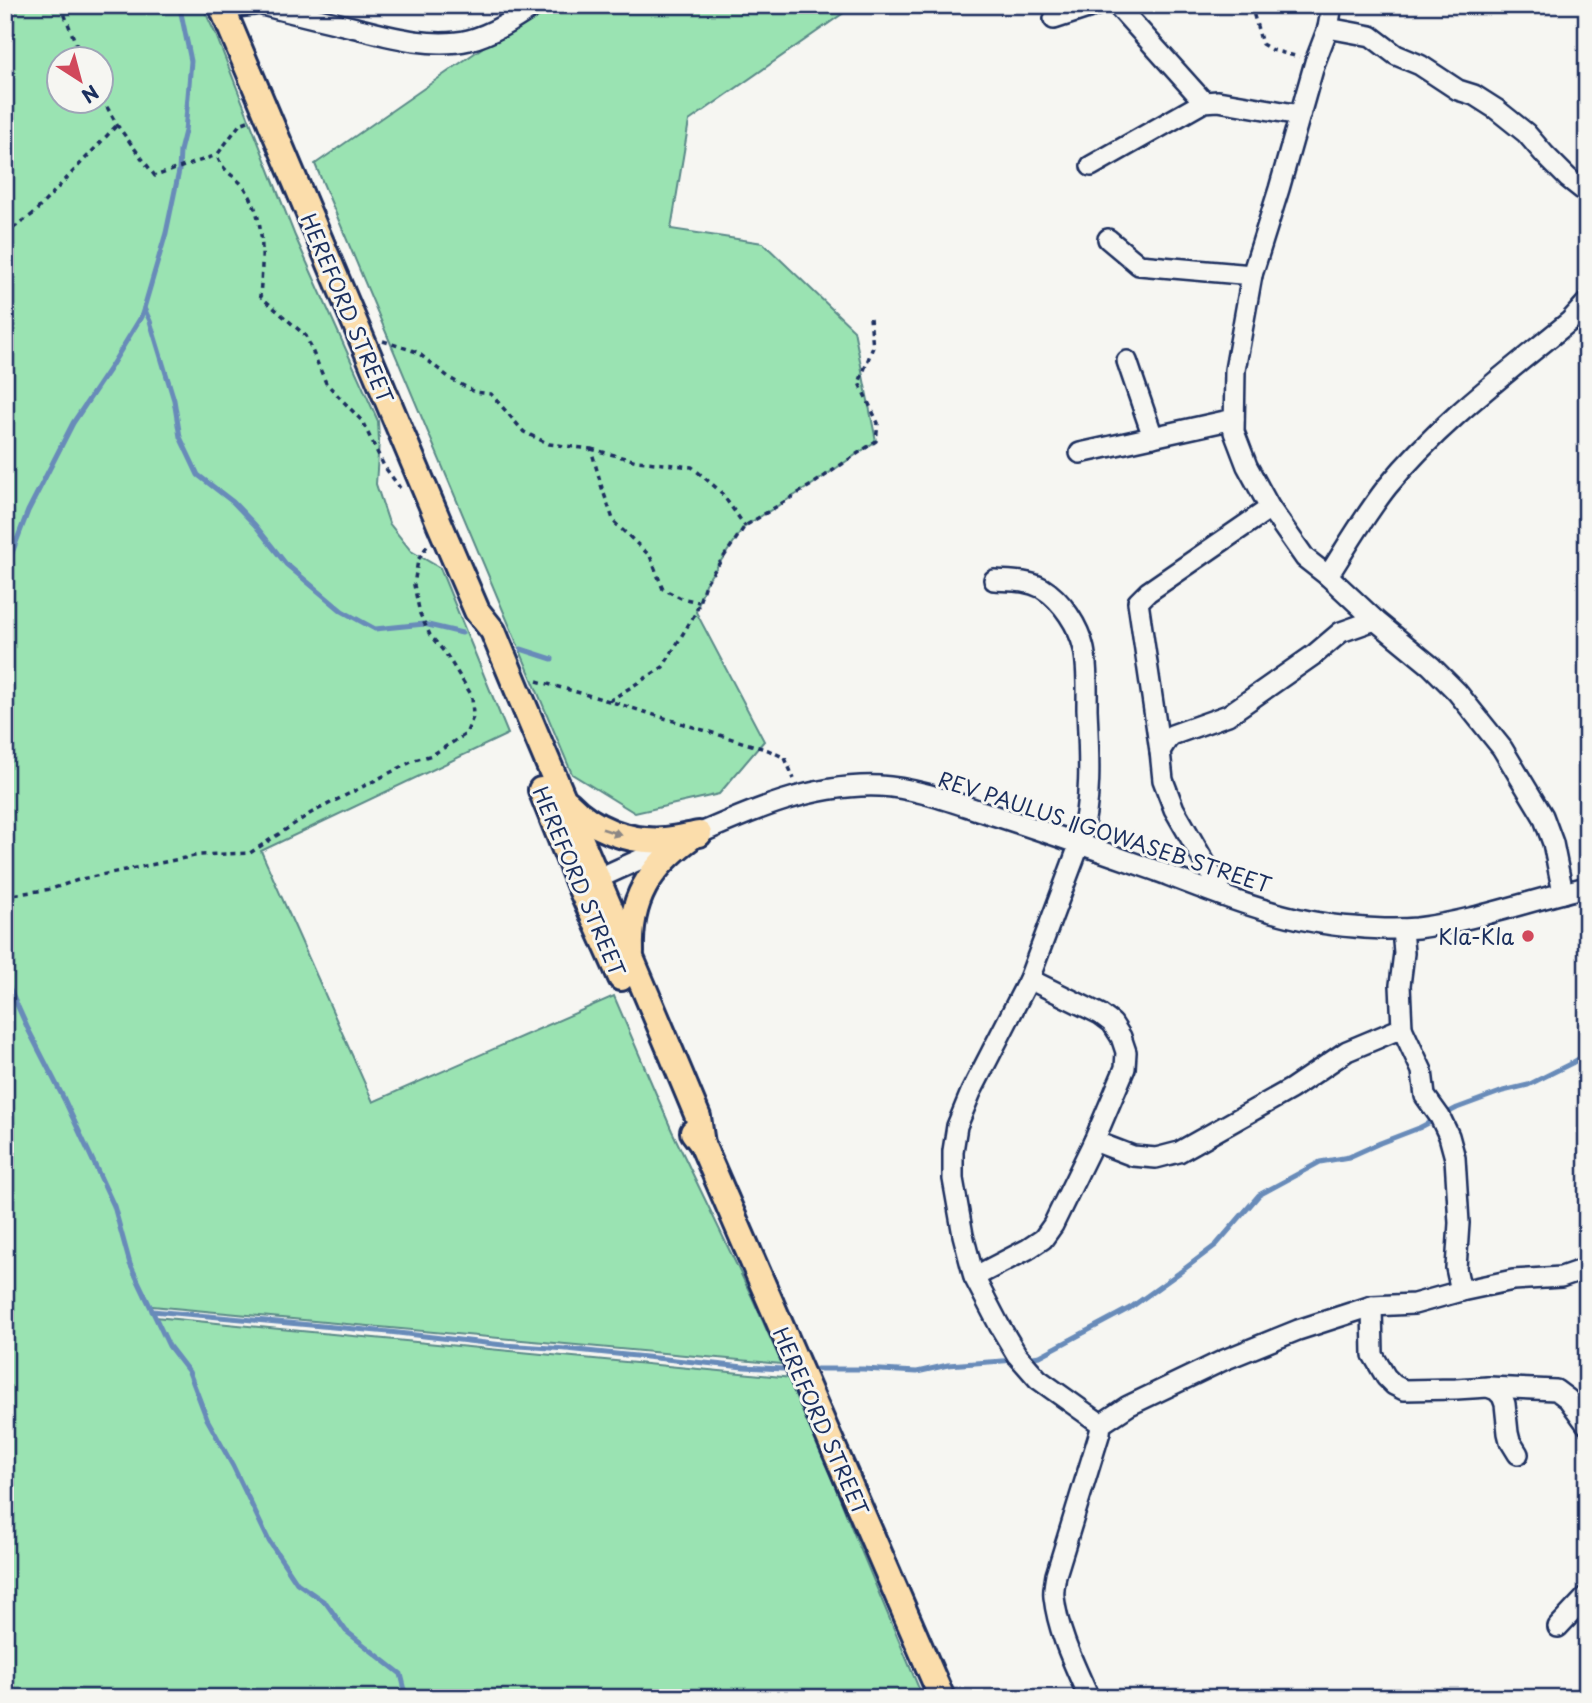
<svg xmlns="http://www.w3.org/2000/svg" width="1592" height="1703" font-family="'Playpen Sans',sans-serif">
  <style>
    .green { fill: #9ae3b2; stroke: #5a8988; stroke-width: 2; fill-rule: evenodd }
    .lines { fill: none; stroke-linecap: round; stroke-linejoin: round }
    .stream { stroke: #688bb9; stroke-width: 5 }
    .minor-casing { stroke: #1b2f5e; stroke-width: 24 }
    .major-casing { stroke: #1b2f5e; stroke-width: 30 }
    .path { stroke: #1b2f5e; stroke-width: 3.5; stroke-dasharray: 5 5; stroke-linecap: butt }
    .minor { stroke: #f6f6f2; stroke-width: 19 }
    .major { stroke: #fbddab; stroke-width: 24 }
    .oneway { fill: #8b8684 }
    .poi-dot { fill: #d1495b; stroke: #f6f6f2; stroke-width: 2.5 }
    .labels { text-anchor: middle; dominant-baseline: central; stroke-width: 6; stroke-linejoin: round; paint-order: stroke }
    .street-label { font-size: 21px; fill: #1b2f5e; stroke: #f6f6f2 }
    .poi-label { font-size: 21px; fill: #1b2f5e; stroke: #f6f6f2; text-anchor: end }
  </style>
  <rect width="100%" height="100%" fill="#f6f6f2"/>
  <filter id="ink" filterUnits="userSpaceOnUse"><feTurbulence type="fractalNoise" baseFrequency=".0143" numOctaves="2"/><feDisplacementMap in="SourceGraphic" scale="14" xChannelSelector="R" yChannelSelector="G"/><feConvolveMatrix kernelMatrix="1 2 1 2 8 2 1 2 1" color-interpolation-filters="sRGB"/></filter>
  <g filter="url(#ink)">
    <g class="green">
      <path d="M5,5H202L216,35L295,236L378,421L379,441L376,484L389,523L411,551L440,568L508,734L261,851L373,1102L614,996L672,1131L752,1297L782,1364L151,1306L155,1317L792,1378L852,1529L923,1698H5ZM60,60H102V102H60Z"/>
      <path d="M538,5H855L689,121L671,229L763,243L854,330L876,441L813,484L745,526L705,584L696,612L764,741L719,794L635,813L572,774L315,164L492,41Z"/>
    </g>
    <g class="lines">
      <g class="stream">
        <path d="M144,308L150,321L174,400L180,437L198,475L233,502L255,525L286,564L342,611L375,629L424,624L462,633"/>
        <path d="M5,571L28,511L73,423L110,368L141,317L144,308L166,233L179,171L180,151L185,131L191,61L181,13L177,5"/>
        <path d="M521,649L552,659"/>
        <path d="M5,978L28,1029L64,1099L114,1206L130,1264L169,1346L189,1372L207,1419L233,1466L269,1541L297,1583L326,1603L346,1631L401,1674L407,1698"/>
        <path d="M152,1311L389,1332L503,1345L567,1349L744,1367L783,1369"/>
        <path d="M1026,1358L1040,1356L1130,1308L1179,1273L1216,1245L1259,1195L1320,1162L1349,1157L1380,1143L1419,1128L1457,1108L1503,1091L1528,1085L1572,1063L1587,1054"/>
        <path d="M817,1369H863L917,1372L948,1365L1016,1360"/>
      </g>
      <defs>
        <g id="minor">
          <path d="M262,5C292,13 322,20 352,27C388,36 431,49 469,40C493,34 515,19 536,5"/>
          <path d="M1117,5L1204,102"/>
          <path d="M1332,5L1328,28L1315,62L1279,189L1252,275L1235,370L1234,432L1247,466L1270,508L1305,558L1328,576L1375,620L1431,666L1457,692L1502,748L1543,816L1553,843L1563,893"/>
          <path d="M224,11L236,7L254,5"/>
          <path d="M1054,19L1097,5"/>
          <path d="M1328,28L1371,36L1396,55L1420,65L1458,90L1474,95L1496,109L1526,133L1545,155L1568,178L1587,193"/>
          <path d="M1091,166L1204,102L1218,101L1300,115"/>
          <path d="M1108,239L1139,265L1252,275"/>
          <path d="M1127,361L1153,437"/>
          <path d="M1080,453L1234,419"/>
          <path d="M1328,576C1347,546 1365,515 1387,487C1439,423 1507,373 1570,321L1587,302"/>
          <path d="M994,580C1010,581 1027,580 1042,588C1062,600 1079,627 1084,649C1088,668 1087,689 1087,709C1089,754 1092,799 1080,843L1029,979L971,1092L957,1126L953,1151V1179L963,1235L974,1277L999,1325L1017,1355L1038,1379L1101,1424"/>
          <path d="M1160,751L1138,602L1148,592L1270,508"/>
          <path d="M587,884C617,869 648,856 678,843C742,815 808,783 880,786C916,788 952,802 987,813C1044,831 1100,851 1157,871C1219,895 1287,923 1354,927C1375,929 1397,930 1417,928C1474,921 1531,900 1587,887"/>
          <path d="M1224,896L1174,809L1163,780L1160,751L1167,740L1172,735L1228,715L1315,654L1341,632L1375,620"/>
          <path d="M1402,929L1404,953L1400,985L1402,1028L1422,1071L1425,1096L1440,1117L1449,1136L1455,1158L1459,1223L1456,1268L1461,1291"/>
          <path d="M1094,1141L1133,1156L1156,1158L1179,1152L1291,1089L1347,1051L1402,1028"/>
          <path d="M974,1277L1028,1249L1043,1239L1053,1225L1094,1141L1125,1068L1126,1052L1121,1037L1112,1023L1100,1014L1029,979"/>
          <path d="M1372,1306L1373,1355L1386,1377L1394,1385L1404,1390L1456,1389L1488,1387L1496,1390L1502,1396L1505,1404L1508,1433L1510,1441L1518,1454"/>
          <path d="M1489,1387L1556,1390L1568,1399L1587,1425"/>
          <path d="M1558,1627L1587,1596"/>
          <path d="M1089,1698C1075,1666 1058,1633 1054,1597C1053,1590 1055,1582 1056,1575L1100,1432L1101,1424L1128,1406L1224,1360L1298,1330L1372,1306L1414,1304L1461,1291L1513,1280L1561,1277L1587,1268"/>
        </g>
        <g id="major">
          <path d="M221,5L440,525L477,611L493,631C560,794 631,955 698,1117L702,1144"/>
          <path d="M541,790L580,887L621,978"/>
          <path d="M568,803C593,829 629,843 665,840C676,839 688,836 699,834"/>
          <path d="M631,952C629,900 649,868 690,838"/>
          <path d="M693,1132L702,1144L942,1698"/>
        </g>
      </defs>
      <use href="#minor" class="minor-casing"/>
      <use href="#major" class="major-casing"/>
      <g class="path">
        <path d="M61,5L82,60"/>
        <path d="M1251,5L1262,44L1272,50L1299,57"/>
        <path d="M102,98L117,125L155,176L217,155"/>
        <path d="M248,121L240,124L217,155C222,172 235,175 245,188C266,219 263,260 260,296L306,336L326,383L362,421L384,466L400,488"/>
        <path d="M5,234L33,214L117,125"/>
        <path d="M383,341L417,352L451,379L475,392L491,394L524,432L549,444L591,449L602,488L614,522L650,556L663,589L681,598L699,602"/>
        <path d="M591,449L637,461L692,467L720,491L745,526"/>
        <path d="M537,681L609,701L768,750L785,758L794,779"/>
        <path d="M609,701L663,667L696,612L705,584L745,526L813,484L876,441L878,423L859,383L873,347L870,318"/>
        <path d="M5,896L51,889L81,879L199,855L250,853L311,813L415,760L432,755L466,734L473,717L472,696L446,654L430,635L420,614L414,585L418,560L427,546"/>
      </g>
      <use href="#minor" class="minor"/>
      <use href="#major" class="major"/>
    </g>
    <defs><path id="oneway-solid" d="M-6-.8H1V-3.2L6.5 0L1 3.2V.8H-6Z" transform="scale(1.75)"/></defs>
    <use class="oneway" href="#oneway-solid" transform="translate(612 832) rotate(18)"/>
  </g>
  <circle class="poi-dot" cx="1528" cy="936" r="7"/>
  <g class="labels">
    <g class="street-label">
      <text transform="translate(348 308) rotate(67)">HEREFORD STREET</text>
      <text transform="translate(1105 831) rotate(18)">REV PAULUS ǁGOWASEB STREET</text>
      <text transform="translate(580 881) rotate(67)">HEREFORD STREET</text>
      <text transform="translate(822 1421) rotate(66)">HEREFORD STREET</text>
    </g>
    <g class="poi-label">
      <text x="1514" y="936">Kla-Kla</text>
    </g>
  </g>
  <rect width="1592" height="1703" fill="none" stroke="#f6f6f2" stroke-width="28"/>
  <rect x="14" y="14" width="1564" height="1675" fill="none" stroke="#1b2f5e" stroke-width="2.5" filter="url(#ink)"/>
  <g transform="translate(80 80) rotate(144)"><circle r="33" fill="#f6f6f2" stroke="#9ea6b7" stroke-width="2"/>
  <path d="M0-5L12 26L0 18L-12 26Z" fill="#d1495b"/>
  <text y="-10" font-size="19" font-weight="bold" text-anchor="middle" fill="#1b2f5e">N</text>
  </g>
</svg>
